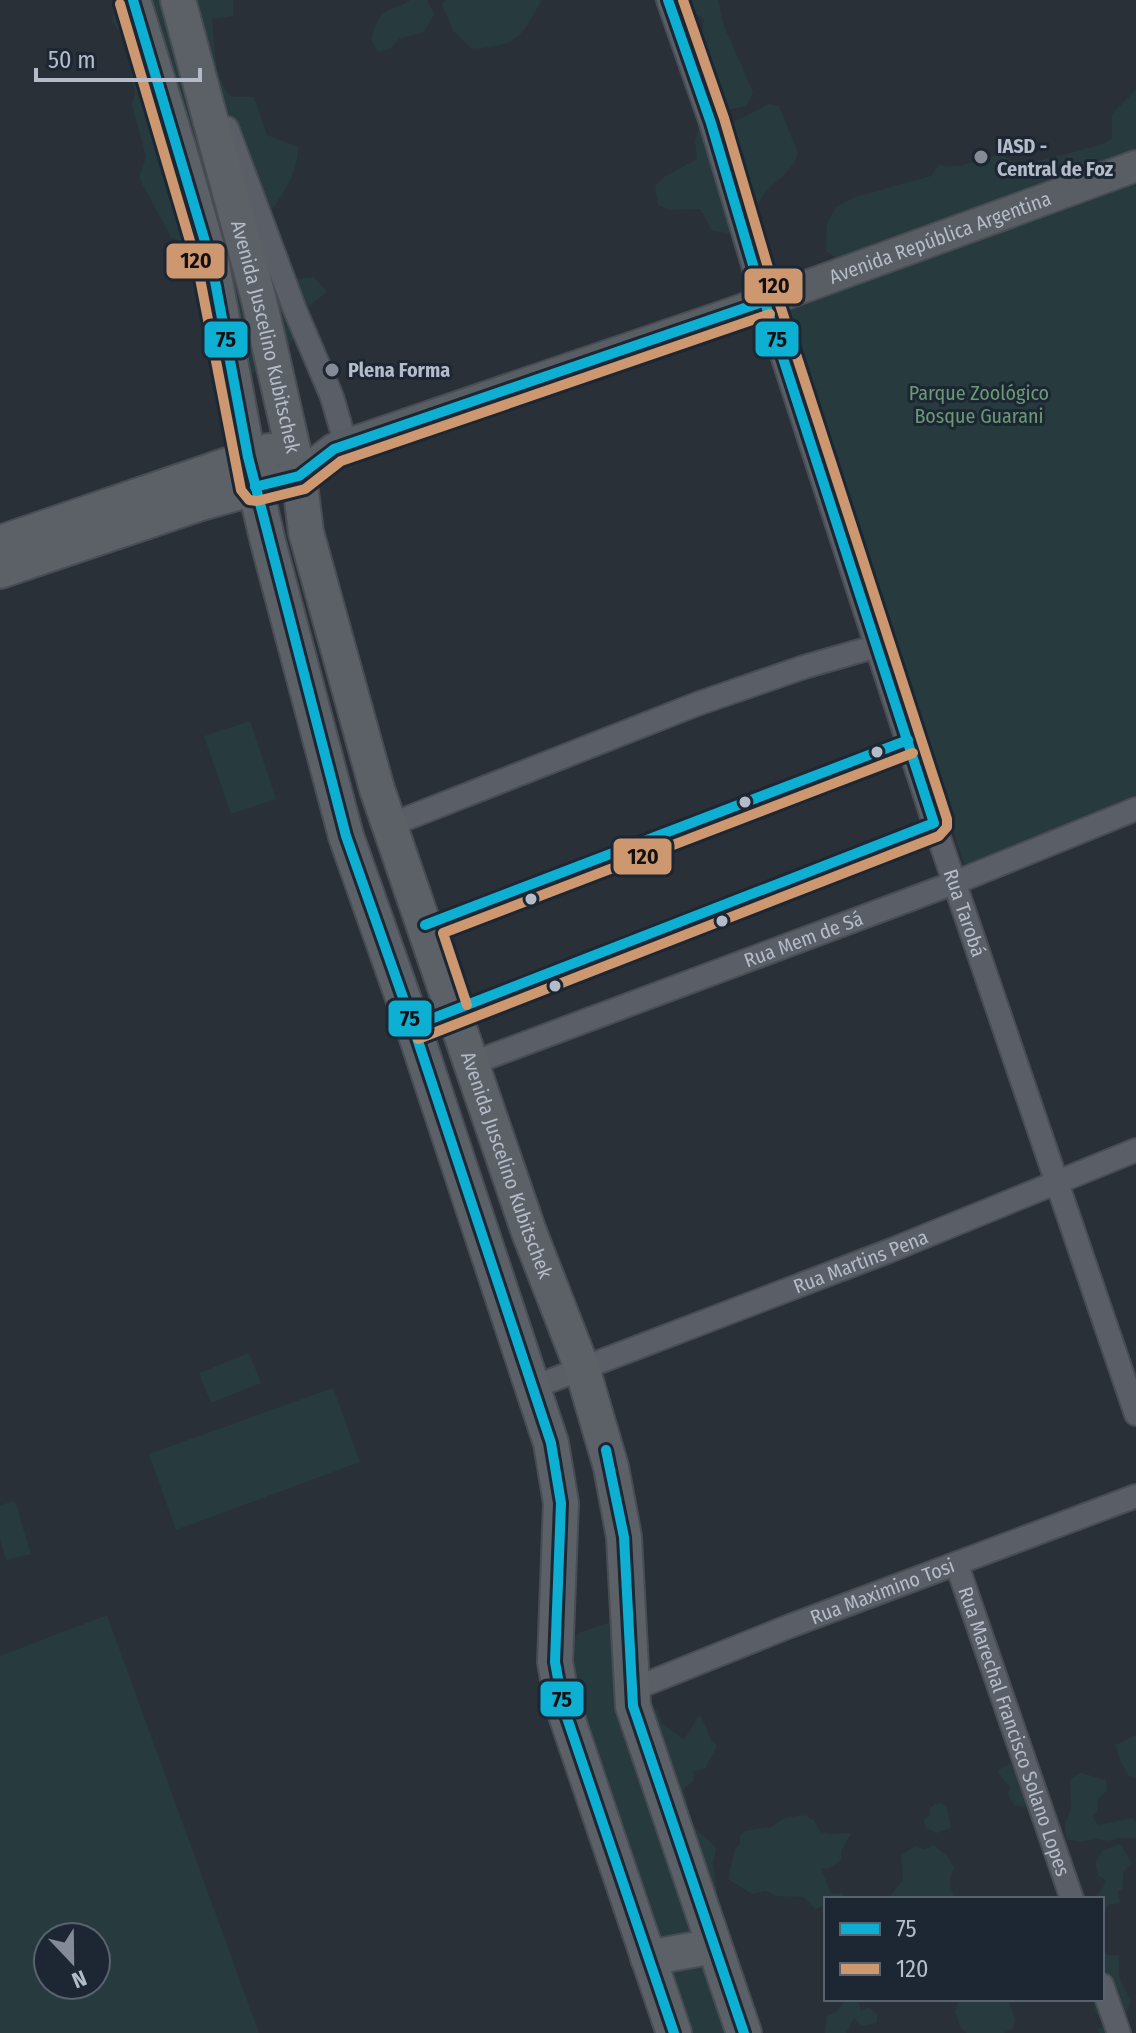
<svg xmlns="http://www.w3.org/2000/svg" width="1136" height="2033" font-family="'Fira Sans Condensed',sans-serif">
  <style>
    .green { fill: #273a3e; fill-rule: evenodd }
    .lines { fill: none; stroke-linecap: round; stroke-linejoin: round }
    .street-casing { stroke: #484c53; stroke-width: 26 }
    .secondary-casing { stroke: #484c53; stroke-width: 34 }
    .primary-casing { stroke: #484c55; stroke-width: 38 }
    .street { stroke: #5a5e66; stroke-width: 22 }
    .secondary { stroke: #595d64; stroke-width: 30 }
    .primary { stroke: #5c6168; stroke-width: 34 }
    .bus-1-casing { stroke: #1d2633; stroke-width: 16 }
    .bus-2-casing { stroke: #1d2633; stroke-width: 16 }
    .bus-1 { stroke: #0dafd3; stroke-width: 10 }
    .bus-2 { stroke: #cd976f; stroke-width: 10 }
    .poi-dot { fill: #848b96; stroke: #1d2633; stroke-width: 3 }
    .bus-dot { fill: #b4bcc9; stroke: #1d2633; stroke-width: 3 }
    .labels { text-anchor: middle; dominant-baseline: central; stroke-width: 6; stroke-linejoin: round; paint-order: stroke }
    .poi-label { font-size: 20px; font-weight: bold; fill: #b4bcc9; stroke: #1d2633; text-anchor: start }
    .street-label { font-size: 20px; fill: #b4bcc9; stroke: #1d2633 }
    .park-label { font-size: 20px; fill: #6b9a76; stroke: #1d2633 }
    .line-badge { stroke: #1d2633; stroke-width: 3 }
    .pale-badge-label { font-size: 22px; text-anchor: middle; font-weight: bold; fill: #111 }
  </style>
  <rect width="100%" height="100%" fill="#2a3038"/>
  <g class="green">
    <path d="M116,0H233V16L212,19C215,43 213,80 232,97H254L267,135L298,147C298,176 280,198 264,221L289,280L314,277L327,292L303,311L305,319L277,369L252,373L234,358L198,251L171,237L139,178L146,157L132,105L135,91L124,38L112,21Z"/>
    <path d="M410,0H427L434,14L424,32L399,39L390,49L378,52L371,39C374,32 377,18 383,13C391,7 402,7 410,0Z"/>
    <path d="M446,0H542C519,38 521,45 472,49L453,31L442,4Z"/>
    <path d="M670,0H718L724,26L753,92L747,106L726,110L711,104L688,50L701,38L704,19L695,13L679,12Z"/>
    <path d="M1136,90V178L852,268L826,251L827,223L836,207L855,197L931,176L939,165L960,166L1001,154L1019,166L1104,144L1112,138V114Z"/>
    <path d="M769,104L779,106L798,153C791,174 777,178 764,194C757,203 752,222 742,235L712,231L700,209L670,210L658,205L655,186L664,177L697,159L695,141L699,128L717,121L734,122Z"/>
    <path d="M1136,181V795L965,866L854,534L845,496L781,308Z"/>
    <path d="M250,721L276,799L231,814L204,736Z"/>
    <path d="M249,1353L261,1383L211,1403L199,1373Z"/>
    <path d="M333,1388L360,1462L176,1530L149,1454Z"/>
    <path d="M15,1501L31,1554L6,1560L0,1539V1505Z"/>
    <path d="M107,1615L259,2033H0V1656ZM48,1937H96V1985H48Z"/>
    <path d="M616,1620L641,1700L657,1710L662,1723L684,1740L700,1714L711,1739L717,1746L705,1769L693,1771V1781L684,1788L691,1824L716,1848L713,1864L717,1892L709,1903L735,2033H685L672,2000L659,1929L636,1863L551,1663L579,1633Z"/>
    <path d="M1136,1735V1777H1135L1129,1776L1121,1763L1116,1745Z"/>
    <path d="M1019,1760L1030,1808L1014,1805L1008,1794L1010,1787L998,1773L1001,1768Z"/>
    <path d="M1081,1773L1106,1780L1107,1790L1098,1799L1097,1811L1092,1816L1098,1825L1133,1818L1136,1821V1838H1118L1109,1841L1096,1838L1081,1842L1067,1839C1061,1822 1069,1821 1071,1806C1072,1799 1069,1790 1071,1779Z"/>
    <path d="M941,1803L947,1807L951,1828L937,1833L925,1827L924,1819L930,1815L929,1809L935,1804Z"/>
    <path d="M804,1815L814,1820L820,1832L830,1834L851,1833L841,1851V1860L830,1868H821L831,1894L843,1893L844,1899H826V1905L815,1909L804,1897L776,1896L766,1891L752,1894L728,1879L735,1848L740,1844V1836L745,1831L771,1827L785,1818Z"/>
    <path d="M1120,1844L1132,1863L1124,1871L1122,1889L1118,1891L1120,1903L1108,1905L1102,1915V1899H1093L1101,1891L1106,1881L1098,1875L1095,1864L1102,1851Z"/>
    <path d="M934,1845L949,1858L954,1868C949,1878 948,1885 954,1895L949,1899H888L903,1880L901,1855L916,1846L924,1850Z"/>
    <path d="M1102,1952L1109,1955H1119V1977L1131,2002L1126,2013L1117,2018V2033H1099L1098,2029L1106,2025L1094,2010L1095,1999H1102Z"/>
    <path d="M959,1999H1008L1015,2019L1013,2028L1004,2033H967L961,2028L955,2012Z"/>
    <path d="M846,2000L859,2003L861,2011L869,2008L877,2014V2023L862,2026L854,2018L846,2033H825L827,2016L836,2012Z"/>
  </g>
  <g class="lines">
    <defs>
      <g id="street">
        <path id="s1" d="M668,0L711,123L756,275L934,823L1136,1414"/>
        <path d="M227,128L295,310L332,397L346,445"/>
        <path d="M390,825L697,704L804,667L877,646"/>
        <path id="s2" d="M470,1064L954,883L1136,809"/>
        <path id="s3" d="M534,1387L889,1251L1136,1150"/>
        <path id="s4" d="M957,1565L1072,1899"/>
        <path id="s5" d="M631,1690L790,1626L1136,1496"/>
        <path d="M1102,1985L1119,2033"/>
      </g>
      <g id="secondary">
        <path id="s6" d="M299,476L334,449L733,313L1136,166"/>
      </g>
      <g id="primary">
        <path d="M133,0L182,160L212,265L248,457L268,542L346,836L413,1026L551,1443L561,1503L555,1662L563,1706L674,2033"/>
        <path id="s7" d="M178,0L259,300L299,476L306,532L377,789L529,1232L582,1368L611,1467L624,1537L633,1706L744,2033"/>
        <path d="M0,543L269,451"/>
        <path d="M0,571L198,504L275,482"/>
        <path d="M648,1958L714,1946"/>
      </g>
    </defs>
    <use href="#street" class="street-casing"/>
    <use href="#secondary" class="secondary-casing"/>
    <use href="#primary" class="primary-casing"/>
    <use href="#street" class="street"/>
    <use href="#secondary" class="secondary"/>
    <use href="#primary" class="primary"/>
    <defs>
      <g id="bus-1">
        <path d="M133,0L212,265L248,457L346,836L413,1026L551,1443L561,1503L555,1662L563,1706L674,2033"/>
        <path d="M255,487L299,476L334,449L765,301"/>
        <path d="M425,925L908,740"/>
        <path d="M413,1026L934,823L756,275L711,123L668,0"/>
        <path d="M606,1450L624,1537L633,1706L744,2033"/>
      </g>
      <g id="bus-2">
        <path d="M120,4L198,268L241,490L249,500L257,501L305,489L341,461L770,314"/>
        <path d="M467,1005L443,933L913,753"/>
        <path d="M418,1039L939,836L947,827V819L769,271L724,118L683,0"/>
      </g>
    </defs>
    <use href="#bus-1" class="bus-1-casing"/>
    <use href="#bus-2" class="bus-2-casing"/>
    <use href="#bus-1" class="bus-1"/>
    <use href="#bus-2" class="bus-2"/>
  </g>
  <g class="poi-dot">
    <circle cx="981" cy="157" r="8"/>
    <circle cx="332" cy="370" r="8"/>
  </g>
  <g class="bus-dot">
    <circle cx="877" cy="752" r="7"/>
    <circle cx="745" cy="802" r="7"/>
    <circle cx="531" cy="899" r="7"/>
    <circle cx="722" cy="921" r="7"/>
    <circle cx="555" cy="986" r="7"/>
  </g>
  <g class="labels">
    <g class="poi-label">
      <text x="997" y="146">IASD -<tspan x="997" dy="23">Central de Foz</tspan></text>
      <text x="348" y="370">Plena Forma</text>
    </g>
    <g class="street-label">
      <text stroke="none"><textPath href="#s6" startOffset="686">Avenida República Argentina</textPath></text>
      <text stroke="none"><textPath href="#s7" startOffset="348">Avenida Juscelino Kubitschek</textPath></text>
      <text stroke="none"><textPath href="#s1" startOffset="960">Rua Tarobá</textPath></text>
      <text stroke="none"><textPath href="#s2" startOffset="356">Rua Mem de Sá</textPath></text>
      <text stroke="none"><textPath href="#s7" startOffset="1212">Avenida Juscelino Kubitschek</textPath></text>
      <text stroke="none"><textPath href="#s3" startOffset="350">Rua Martins Pena</textPath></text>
      <text stroke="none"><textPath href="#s5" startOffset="270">Rua Maximino Tosi</textPath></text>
      <text stroke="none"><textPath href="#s4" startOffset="176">Rua Marechal Francisco Solano Lopes</textPath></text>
    </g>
    <g class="park-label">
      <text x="979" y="393">Parque Zoológico<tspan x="979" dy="23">Bosque Guarani</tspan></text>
    </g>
  </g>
  <g class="line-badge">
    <rect x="165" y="242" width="61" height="38" rx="8" fill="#cd976f"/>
    <rect x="743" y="267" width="61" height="38" rx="8" fill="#cd976f"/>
    <rect x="754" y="320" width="46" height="38" rx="8" fill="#0dafd3"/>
    <rect x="203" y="320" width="46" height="39" rx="8" fill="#0dafd3"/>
    <rect x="612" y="837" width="61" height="39" rx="8" fill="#cd976f"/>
    <rect x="387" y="999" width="46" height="39" rx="8" fill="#0dafd3"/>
    <rect x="539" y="1680" width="46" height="38" rx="8" fill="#0dafd3"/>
  </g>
  <g class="pale-badge-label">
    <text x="196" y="268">120</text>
    <text x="774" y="293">120</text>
    <text x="777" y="347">75</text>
    <text x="226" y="347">75</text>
    <text x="643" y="864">120</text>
    <text x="410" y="1026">75</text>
    <text x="562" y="1707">75</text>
  </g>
  <rect x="824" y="1897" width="280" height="104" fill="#1d2633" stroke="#59626f" stroke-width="2"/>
  <rect x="840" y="1923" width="40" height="12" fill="#0dafd3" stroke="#59626f" stroke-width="2"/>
  <text x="896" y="1937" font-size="24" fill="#b4bcc9">75</text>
  <rect x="840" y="1963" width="40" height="12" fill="#cd976f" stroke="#59626f" stroke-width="2"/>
  <text x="896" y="1977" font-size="24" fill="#b4bcc9">120</text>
  <g transform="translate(72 1961) rotate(158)"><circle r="38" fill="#1d2633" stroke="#59626f" stroke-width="2"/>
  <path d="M0-6L14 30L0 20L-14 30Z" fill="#848b96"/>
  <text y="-12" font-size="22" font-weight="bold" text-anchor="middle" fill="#b4bcc9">N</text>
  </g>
  <path d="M36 68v12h164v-12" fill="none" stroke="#b4bcc9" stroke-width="4"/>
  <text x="48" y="68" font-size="24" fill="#b4bcc9" stroke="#1d2633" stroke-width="6" paint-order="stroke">50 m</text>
</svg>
